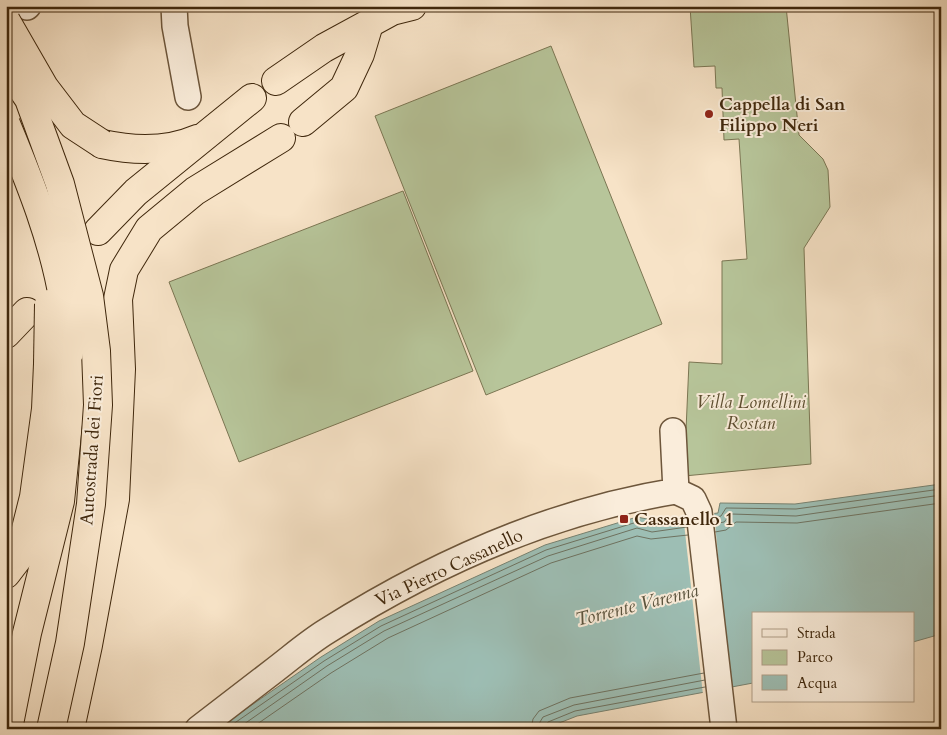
<svg xmlns="http://www.w3.org/2000/svg" width="947" height="735" font-family="Cardo,serif">
  <style>
    .green { fill: #b7c59a; stroke: #7b7653 }
    .water { fill: #9dbeb4; stroke: #778271 }
    .pier { fill: #f7e3c7 }
    .lines { fill: none; stroke-linecap: round; stroke-linejoin: round }
    .shore { stroke: #6e7260; stroke-width: 1 }
    .minor-casing { stroke: #6d563b; stroke-width: 28 }
    .highway-casing { stroke: #3f270c; stroke-width: 30 }
    .minor { stroke: #faeddb; stroke-width: 25 }
    .highway { stroke: #f7e3c7; stroke-width: 28 }
    .highway-bridge-casing { stroke: #3f270c; stroke-width: 30; stroke-linecap: butt }
    .highway-bridge { stroke: #f7e3c7; stroke-width: 28 }
    .poi-dot { fill: #8f2418; stroke: #faeddb; stroke-width: 2 }
    .labels { text-anchor: middle; dominant-baseline: central; stroke-width: 4; stroke-linejoin: round; paint-order: stroke }
    .poi-label { font-size: 18px; font-weight: bold; fill: #3f270c; stroke: #faeddb; text-anchor: start }
    .park-label { font-size: 18px; font-style: italic; fill: #5d4e30; stroke: #faeddb }
    .street-label { font-size: 18px; fill: #3f270c; stroke: #faeddb }
    .water-label { font-size: 19px; font-style: italic; fill: #5b543e; stroke: #faeddb }
  </style>
  <rect width="100%" height="100%" fill="#f7e3c7"/>
  <filter id="stains"><feTurbulence type="fractalNoise" baseFrequency=".004" numOctaves="4"/><feColorMatrix values="0 0 0 0 .2 0 0 0 0 .09 0 0 0 0 .02 0 0 0 .5 -.17"/></filter>
  <radialGradient id="worn" r=".72"><stop offset=".6" stop-color="#630" stop-opacity="0"/><stop offset="1" stop-color="#630" stop-opacity=".3"/></radialGradient>
  <g class="green">
    <path d="M690,6H786L799,135L823,159L828,170L830,207L804,248L811,464L684,476L689,362L722,364V261L747,259L739,139L724,140L722,88H716L715,66L694,67Z"/>
    <path d="M551,46L662,324L486,395L375,116Z"/>
    <path d="M403,191L473,371L239,462L169,282Z"/>
  </g>
  <path class="water" d="M941,484V634L913,642V614H753V683L577,716L544,729H217L321,657L379,621L545,545L637,517L652,520L718,513L720,503L795,504Z"/>
  <path class="pier" d="M714,511L730,690L703,695L683,514Z"/>
  <g class="lines">
    <g class="shore">
      <path d="M714,518L721,516L726,508L796,509L941,489"/>
      <path d="M714,524L724,522L731,514L796,516L941,495"/>
      <path d="M715,532L726,530L736,522L797,523L941,503"/>
      <path d="M226,729L324,661L381,626L546,550L637,522L652,525L686,521"/>
      <path d="M237,729L327,666L384,631L548,556L637,528L652,532L687,527"/>
      <path d="M250,729L331,673L388,638L551,563L637,536L651,539L688,535"/>
      <path d="M531,729L533,719L539,711L570,698L704,673"/>
      <path d="M538,729L540,722L543,717L574,705L705,680"/>
      <path d="M545,729L548,722L575,711L705,687"/>
    </g>
    <defs>
      <g id="minor">
        <path d="M174,6L175,26L188,97"/>
        <path d="M27,7L28,6"/>
        <path d="M676,491L693,499L699,512L724,729"/>
        <path d="M198,729C224,709 250,689 276,669C293,656 309,642 327,631C433,564 552,511 676,491L673,431"/>
      </g>
      <g id="highway">
        <path d="M276,81L324,48L392,11L412,6"/>
        <path d="M303,122L344,88L360,54L369,24"/>
        <path d="M102,144C134,151 167,152 197,139"/>
        <path d="M98,231L136,192L252,98"/>
        <path d="M6,334L27,312"/>
        <path d="M6,574L19,557L34,497L46,409L48,364"/>
        <path d="M8,729L27,633L60,501L70,405L69,353"/>
        <path d="M70,729L88,645L115,499L121,369L118,299L124,270L149,229L195,191L281,138"/>
      </g>
    </defs>
    <use href="#minor" class="minor-casing"/>
    <use href="#highway" class="highway-casing"/>
    <use href="#minor" class="minor"/>
    <use href="#highway" class="highway"/>
    <defs>
      <g id="highway-bridge">
        <path d="M6,21L44,87L73,125L102,144"/>
        <path d="M6,65L29,99L60,184L89,296L96,351L98,405L91,504L70,643L51,729"/>
        <path d="M6,124C30,182 54,241 64,303C66,320 67,337 69,353"/>
        <path d="M48,364L49,304"/>
      </g>
    </defs>
    <use href="#highway-bridge" class="highway-bridge-casing"/>
    <use href="#highway-bridge" class="highway-bridge"/>
  </g>
  <g class="poi-dot">
    <circle cx="709" cy="114" r="5"/>
    <rect x="619" y="514" width="10" height="10" rx="2.5"/>
  </g>
  <g class="labels">
    <g class="poi-label">
      <text x="719" y="104">Cappella di San<tspan x="719" dy="21">Filippo Neri</tspan></text>
      <text x="634" y="519">Cassanello 1</text>
    </g>
    <g class="park-label">
      <text x="751" y="402">Villa Lomellini<tspan x="751" dy="21">Rostan</tspan></text>
    </g>
    <g class="street-label">
      <text transform="translate(92 450) rotate(-86)">Autostrada dei Fiori</text>
      <text transform="translate(449 568) rotate(-25)">Via Pietro Cassanello</text>
    </g>
    <g class="water-label">
      <text transform="translate(637 605) rotate(-14)">Torrente Varenna</text>
    </g>
  </g>
  <rect width="947" height="735" fill="none" stroke="#f7e3c7" stroke-width="25"/>
  <rect x="8" y="8" width="932" height="720" fill="none" stroke="#3f270c" stroke-width="2.5"/>
  <rect x="12" y="12" width="922" height="710" fill="none" stroke="#3f270c"/>
  <rect x="752" y="612" width="162" height="90" fill="#faeddb" stroke="#af9e88"/>
  <rect x="762" y="629" width="25" height="8" fill="#faeddb" stroke="#af9e88"/>
  <text x="797" y="638" font-size="15" fill="#3f270c">Strada</text>
  <rect x="762" y="650" width="25" height="15" fill="#b7c59a" stroke="#af9e88"/>
  <text x="797" y="662" font-size="15" fill="#3f270c">Parco</text>
  <rect x="762" y="675" width="25" height="15" fill="#9dbeb4" stroke="#af9e88"/>
  <text x="797" y="688" font-size="15" fill="#3f270c">Acqua</text>
  <rect width="100%" height="100%" filter="url(#stains)"/>
  <rect width="100%" height="100%" fill="url(#worn)"/>
</svg>
